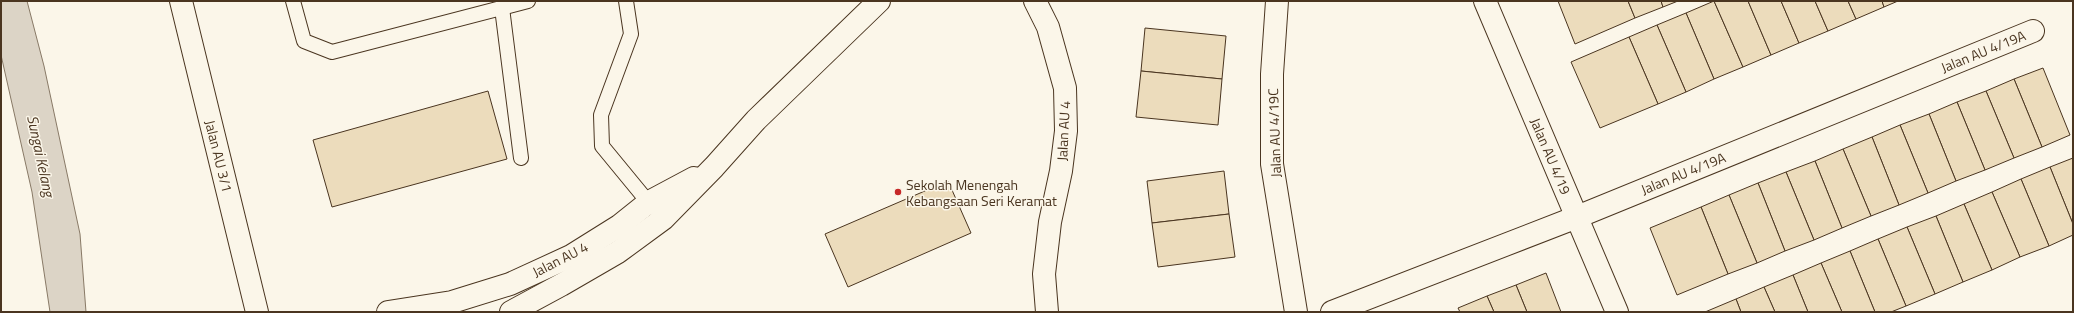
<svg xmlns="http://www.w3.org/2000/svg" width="2074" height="313" font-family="'Titillium Web',sans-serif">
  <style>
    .water { fill: #dcd4c6; stroke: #887966 }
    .building { fill: #ecdcbc; stroke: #4a3520 }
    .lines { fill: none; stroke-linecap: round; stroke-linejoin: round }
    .lane-casing { stroke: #4a3520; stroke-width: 16 }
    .street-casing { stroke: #4a3520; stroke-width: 24 }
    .secondary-casing { stroke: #4a3520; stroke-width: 24 }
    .lane { stroke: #fbf6e9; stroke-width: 14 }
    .street { stroke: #fbf6e9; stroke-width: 22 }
    .secondary { stroke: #fbf6e9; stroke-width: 22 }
    .poi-dot { fill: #c62828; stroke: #fbf6e9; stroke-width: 1.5 }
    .labels { text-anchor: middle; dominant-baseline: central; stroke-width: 3; stroke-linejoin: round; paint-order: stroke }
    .street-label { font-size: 14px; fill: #4a3520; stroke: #fbf6e9 }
    .poi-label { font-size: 14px; fill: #4a3520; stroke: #fbf6e9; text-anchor: start }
    .water-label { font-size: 15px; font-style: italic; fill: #4a3520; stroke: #fbf6e9 }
  </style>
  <rect width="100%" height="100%" fill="#fbf6e9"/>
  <path class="water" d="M1,1H27L44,66L80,234L86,312H50L32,192L1,55Z"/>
  <g class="building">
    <path d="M1558,1H1628L1635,18L1575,44Z"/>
    <path d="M1628,1H1661L1663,7L1635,18Z"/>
    <path d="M1661,1H1678L1663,7Z"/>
    <path d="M1714,1L1743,67L1714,79L1686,13Z"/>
    <path d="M1714,1H1748L1771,55L1743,67Z"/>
    <path d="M1748,1H1781L1799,43L1771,55Z"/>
    <path d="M1781,1H1815L1828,31L1799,43Z"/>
    <path d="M1815,1H1848L1856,19L1828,31Z"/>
    <path d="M1848,1H1882L1884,7L1856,19Z"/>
    <path d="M1882,1H1898L1884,7Z"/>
    <path d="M1686,13L1714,79L1686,92L1657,25Z"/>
    <path d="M1657,25L1686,92L1658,104L1629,37Z"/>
    <path d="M1145,28L1226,36L1222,79L1141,71Z"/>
    <path d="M1629,37L1658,104L1600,128L1571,62Z"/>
    <path d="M2043,68L2070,135L2042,147L2014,79Z"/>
    <path d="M1141,71L1222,79L1218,125L1136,117Z"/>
    <path d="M2014,79L2042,147L2014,158L1986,91Z"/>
    <path d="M488,91L507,159L332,207L313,140Z"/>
    <path d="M1986,91L2014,158L1985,170L1957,102Z"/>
    <path d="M1957,102L1985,170L1956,181L1929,114Z"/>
    <path d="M1929,114L1956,181L1928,193L1900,125Z"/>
    <path d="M1900,125L1928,193L1899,205L1872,137Z"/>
    <path d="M1872,137L1899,205L1871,216L1843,149Z"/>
    <path d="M1843,149L1871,216L1842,228L1815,161Z"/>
    <path d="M2073,158V224L2050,167Z"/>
    <path d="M1815,161L1842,228L1814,240L1786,172Z"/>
    <path d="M2050,167L2073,224V235L2049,246L2021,179Z"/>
    <path d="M1224,171L1229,214L1152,223L1147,181Z"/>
    <path d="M1786,172L1814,240L1785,251L1758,183Z"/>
    <path d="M2021,179L2049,246L2020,257L1992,192Z"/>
    <path d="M948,181L971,233L848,287L825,234Z"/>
    <path d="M1758,183L1785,251L1757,263L1729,195Z"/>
    <path d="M1992,192L2020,257L1992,270L1964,204Z"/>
    <path d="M1729,195L1757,263L1728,274L1701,207Z"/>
    <path d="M1964,204L1992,270L1963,282L1936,216Z"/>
    <path d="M1701,207L1728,274L1677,295L1650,228Z"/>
    <path d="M1229,214L1235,257L1158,267L1152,223Z"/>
    <path d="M1936,216L1963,282L1935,294L1907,227Z"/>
    <path d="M1907,227L1935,294L1906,306L1878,239Z"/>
    <path d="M1878,239L1906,306L1891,312H1875L1850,251Z"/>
    <path d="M1850,251L1875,312H1842L1821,263Z"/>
    <path d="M1821,263L1842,312H1808L1793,275Z"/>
    <path d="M1546,273L1561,312H1527L1516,285Z"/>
    <path d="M1793,275L1808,312H1775L1764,287Z"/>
    <path d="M1516,285L1527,312H1494L1487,296Z"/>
    <path d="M1764,287L1775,312H1741L1736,299Z"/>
    <path d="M1487,296L1494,312H1460L1458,308Z"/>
    <path d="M1736,299L1741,312H1705Z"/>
  </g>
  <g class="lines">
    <defs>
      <g id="lane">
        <path d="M293,1L304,41L332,52L528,1"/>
        <path d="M626,1L631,34L601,115L602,146L653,208"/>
        <path d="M502,8L521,158"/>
      </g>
      <g id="street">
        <path d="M1277,1L1272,74V164L1296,312"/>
        <path d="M1485,1L1617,312"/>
        <path d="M1332,312L1577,217L2033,31"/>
      </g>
      <g id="secondary">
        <path d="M181,1L257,312"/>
        <path d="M1035,1L1048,27L1065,88L1066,131L1061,171L1050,222L1044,274L1047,312"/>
        <path d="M388,312L452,302L510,284L571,256L619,226L649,202L694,178"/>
        <path d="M511,312L561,285L618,252L663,219L714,167L756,120L879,1"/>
      </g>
    </defs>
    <use href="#lane" class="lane-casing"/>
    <use href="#street" class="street-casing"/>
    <use href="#secondary" class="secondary-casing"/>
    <use href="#lane" class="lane"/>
    <use href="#street" class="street"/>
    <use href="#secondary" class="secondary"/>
  </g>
  <circle class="poi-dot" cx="898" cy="192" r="4"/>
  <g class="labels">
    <g class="street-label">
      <text transform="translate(1983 51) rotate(-22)">Jalan AU 4/19A</text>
      <text transform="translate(1063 131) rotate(-87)">Jalan AU 4</text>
      <text transform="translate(1274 133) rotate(-92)">Jalan AU 4/19C</text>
      <text transform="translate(219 156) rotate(76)">Jalan AU 3/1</text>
      <text transform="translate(1551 156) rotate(67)">Jalan AU 4/19</text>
      <text transform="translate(1683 173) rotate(-22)">Jalan AU 4/19A</text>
      <text transform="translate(560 259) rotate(-27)">Jalan AU 4</text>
    </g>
    <g class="poi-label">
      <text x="906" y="184">Sekolah Menengah<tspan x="906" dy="16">Kebangsaan Seri Keramat</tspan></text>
    </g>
    <g class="water-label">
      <text transform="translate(41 156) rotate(78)">Sungai Kelang</text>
    </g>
  </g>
  <rect width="2074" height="313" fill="none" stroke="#4a3520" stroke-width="4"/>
</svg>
